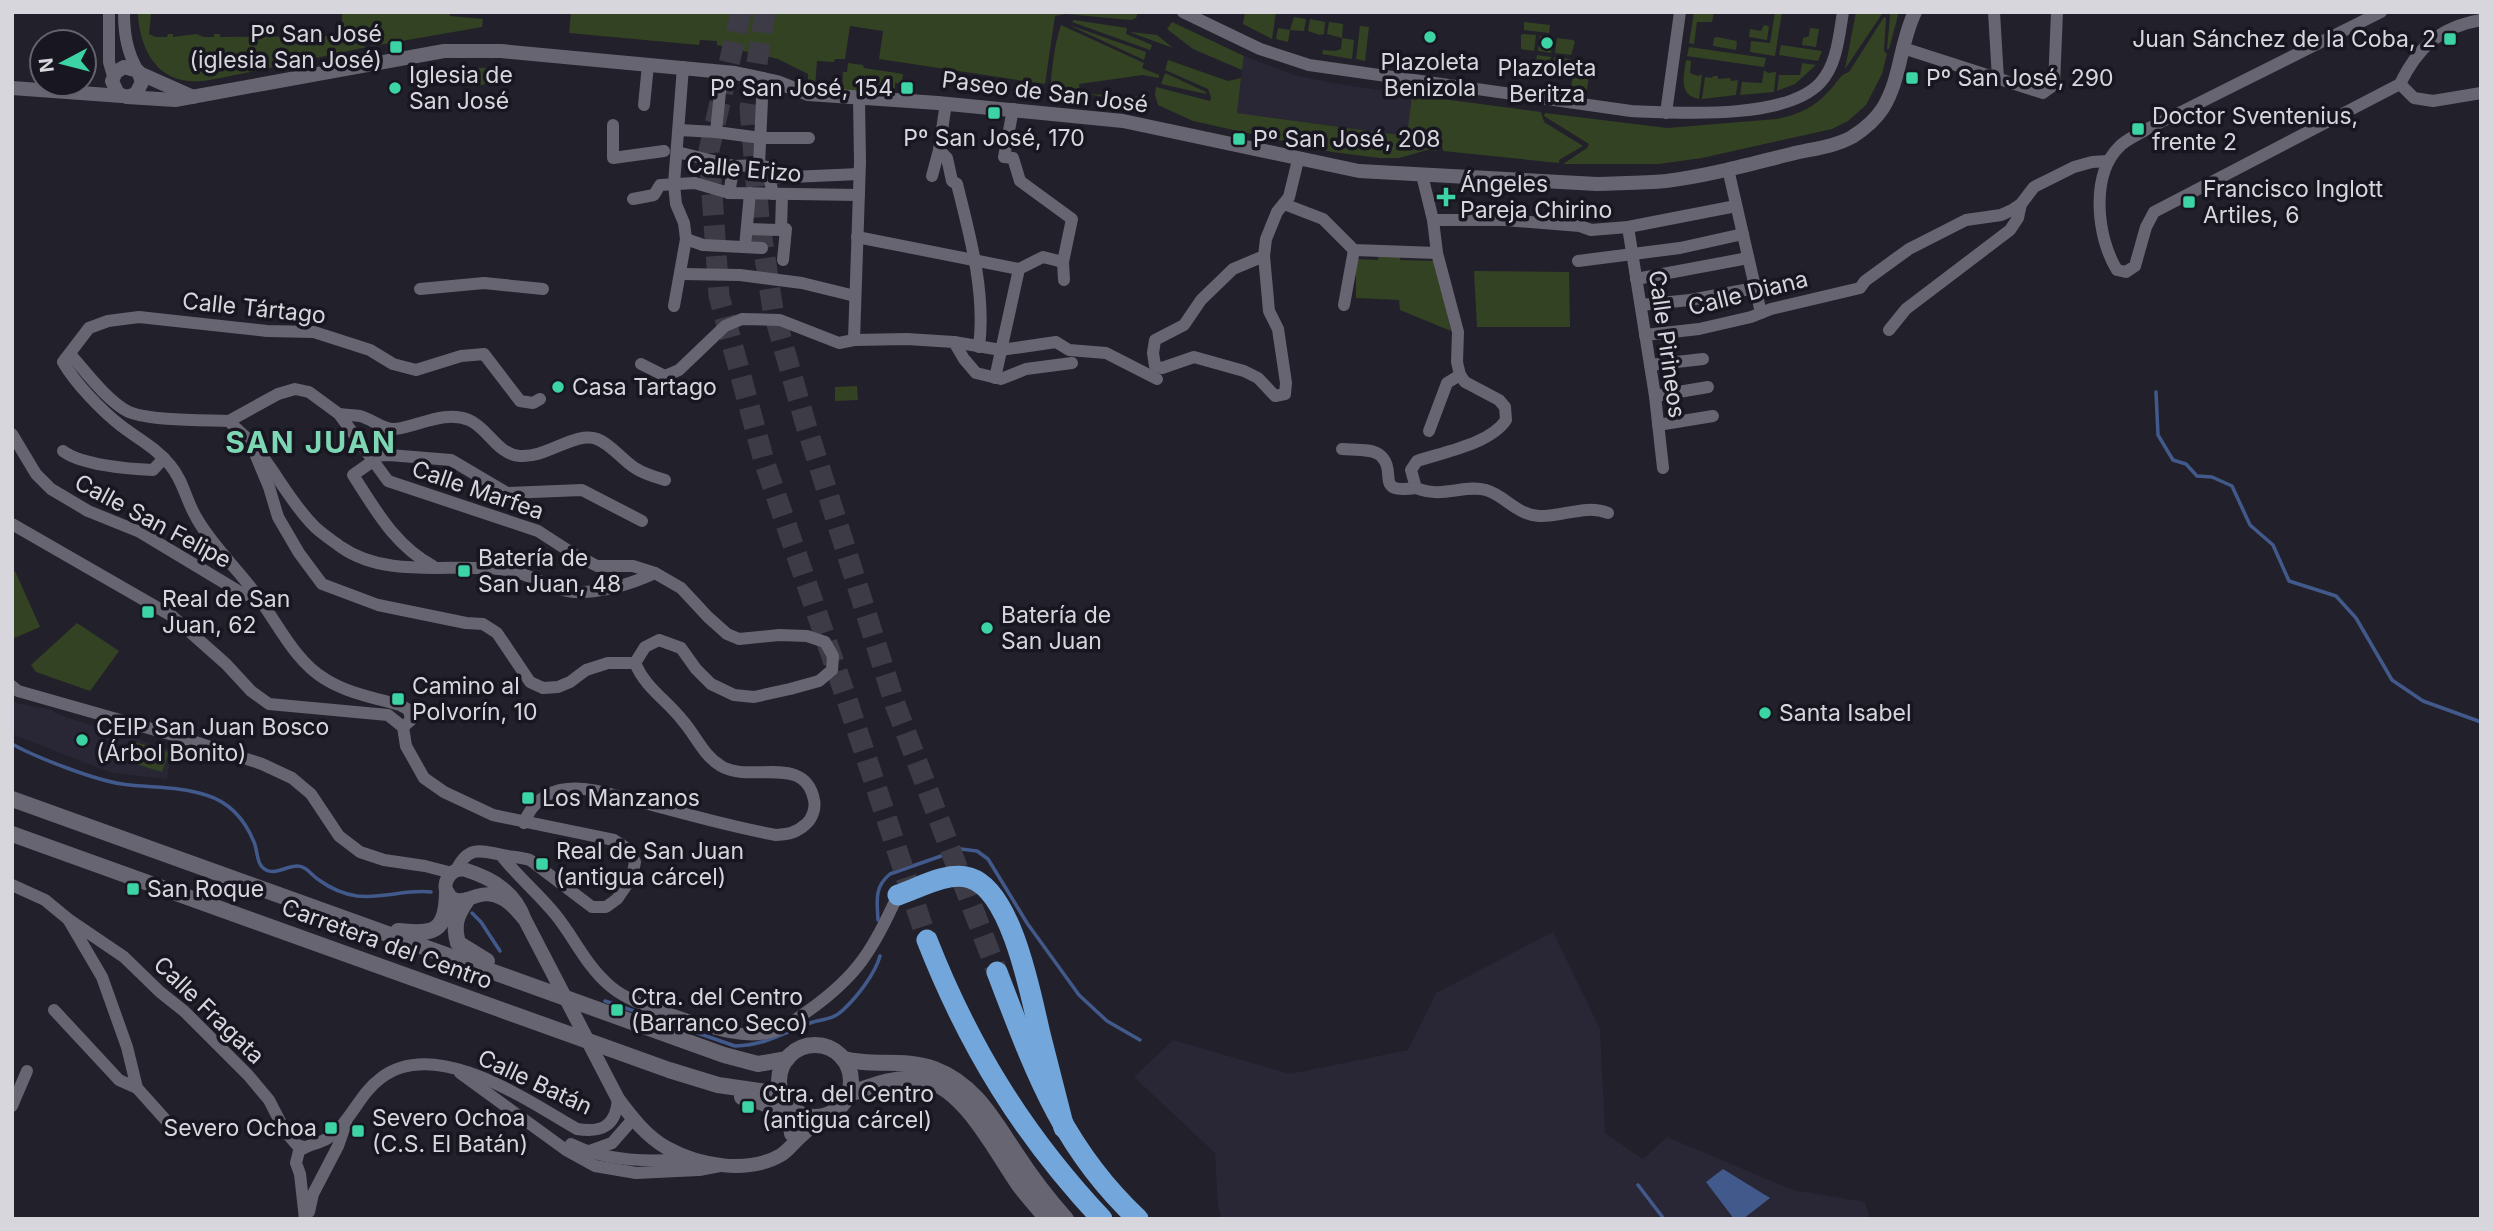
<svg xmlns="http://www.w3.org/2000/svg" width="2493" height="1231" font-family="Inter,sans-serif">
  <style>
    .built { fill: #292636 }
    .green { fill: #334223 }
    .water { fill: #425a8b }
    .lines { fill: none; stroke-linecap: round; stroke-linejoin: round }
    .stream { stroke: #425a8b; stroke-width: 3.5 }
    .motorway-tunnel { stroke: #3d3b45; stroke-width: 21; stroke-dasharray: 21 10; stroke-linecap: butt }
    .minor { stroke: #676571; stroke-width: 12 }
    .tertiary { stroke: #676571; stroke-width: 14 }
    .secondary { stroke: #676571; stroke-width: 16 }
    .motorway { stroke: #73a7db; stroke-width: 21 }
    .poi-dot { fill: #3cd4a4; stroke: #181721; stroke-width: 2.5 }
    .labels { text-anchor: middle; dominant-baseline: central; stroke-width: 7; stroke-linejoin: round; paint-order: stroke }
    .poi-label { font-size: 23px; fill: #d7d6dd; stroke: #181721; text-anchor: start }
    .street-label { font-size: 23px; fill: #d7d6dd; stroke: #181721 }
    .district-label { font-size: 30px; font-weight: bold; letter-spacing: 2px; fill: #7ed7b4; stroke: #181721 }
  </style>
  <rect width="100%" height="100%" fill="#22202a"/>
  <g class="built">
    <path d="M1244,56L1298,76L1333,83L1412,95L1408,136L1236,113Z"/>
    <path d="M12,699L16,703L53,710V712L69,718L172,750L167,779L112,773L12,734Z"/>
    <path d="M1553,932L1600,1029L1605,1133L1643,1159L1667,1137L1793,1190L1865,1202L1870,1219H1222L1218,1207L1215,1153L1134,1077L1173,1040L1290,1074L1408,1050L1436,993Z"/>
  </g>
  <g class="green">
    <path d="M342,12H449L450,16L483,19L482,27L373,46L368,41L342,33Z"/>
    <path d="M571,12H1138L1136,18L1131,20L1066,14L1055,16L1045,84L879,59L883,31L850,26L845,59H835L834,62L817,61L815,86H808V74L778,59L717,45V41L700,40L699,45L569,33Z"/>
    <path d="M1245,12H1276L1272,39L1243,24Z"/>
    <path d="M1694,12H1714L1712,22H1697L1694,44L1689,43Z"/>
    <path d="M1775,12H1782L1775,56L1750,52L1751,41L1770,43Z"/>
    <path d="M1856,12H1899L1889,49H1887L1890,17V14H1882L1845,69Z"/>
    <path d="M138,14H151L149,34L156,37H167L168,34H173V37L197,34L203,37H214V34H220V37L335,36L367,47C323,56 279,67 235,75C219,78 198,84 182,80C152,74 139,42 138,14Z"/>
    <path d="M1294,17L1306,19L1304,31L1290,30L1288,42L1276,39L1278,28L1290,30Z"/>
    <path d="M1884,17L1886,18L1884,51L1887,54L1882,74L1866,105L1848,121L1832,129L1702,158L1659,164H1563L1587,148L1589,144L1544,116L1545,113L1667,128L1777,119C1798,115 1815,107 1830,90C1837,83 1839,75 1849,72Z"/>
    <path d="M1310,19L1325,22L1324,34L1320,35L1308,31Z"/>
    <path d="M1074,20L1127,28L1126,34L1152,45L1150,50L1072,22Z"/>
    <path d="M1172,22L1244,56L1242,70L1193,49L1167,29Z"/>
    <path d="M1329,22L1343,24L1342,38L1354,40L1352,59L1322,54L1323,50L1335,51L1341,49L1342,38L1327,34Z"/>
    <path d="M1524,22L1550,25L1549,33L1524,30Z"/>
    <path d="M1061,25L1144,63L1142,68L1159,75V78L1143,75L1079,84L1080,95L1050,91C1052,69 1054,46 1061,25Z"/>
    <path d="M1764,25L1769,26L1767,40L1749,37L1750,29L1761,31Z"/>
    <path d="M1072,26L1146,52L1144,60L1073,27Z"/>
    <path d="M1360,26L1369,27L1365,61L1356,59Z"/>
    <path d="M1810,28L1819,29L1816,47L1802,45L1803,38L1809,36Z"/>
    <path d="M1131,32L1157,35L1173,48L1132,33Z"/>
    <path d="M1523,34L1536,35L1534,51L1521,49V35Z"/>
    <path d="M1540,36L1553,38L1551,53L1538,51Z"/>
    <path d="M1717,37L1737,41L1736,50L1713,46L1714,38Z"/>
    <path d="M1557,38L1573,40L1575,42L1571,55L1555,53Z"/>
    <path d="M1781,45L1822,51L1818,61L1779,55Z"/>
    <path d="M1689,47L1766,58L1764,67L1687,56Z"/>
    <path d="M1537,55L1551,57L1549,71L1535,67Z"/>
    <path d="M1554,57L1571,59V73L1553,69Z"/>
    <path d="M1168,60L1228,81L1241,78L1237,113L1407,136L1412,95L1541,112L1544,122L1583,146L1559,160V163L1443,151L1442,146H1437V151L1427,150L1399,158H1380L1332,152L1193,121L1158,105L1155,95L1156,87L1210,101L1211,97L1208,89L1165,70Z"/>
    <path d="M1586,60L1591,61L1587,90L1571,88L1573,74L1582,75Z"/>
    <path d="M1686,60L1691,61L1690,73L1698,76L1702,74L1699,99C1678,95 1684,76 1686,60Z"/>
    <path d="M848,63L863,65L864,68L903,74L902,83H895V90L891,94L842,90L843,72H847Z"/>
    <path d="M1802,63L1816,65L1795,84L1777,91L1779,75H1800Z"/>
    <path d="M470,68H495L498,81L473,87Z"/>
    <path d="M1764,70L1768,73L1776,72L1774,92L1740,95L1742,82L1762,83Z"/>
    <path d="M1165,73L1206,92V94L1161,84Z"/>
    <path d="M1713,76H1718V79L1730,78L1731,81L1738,80L1736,95L1702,99L1705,77L1712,78Z"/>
    <path d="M1087,94L1147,97V104Z"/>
    <path d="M1379,254L1400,255V260L1435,261L1451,331L1400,310L1399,300L1356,298V259L1378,260Z"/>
    <path d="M1474,271L1569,272L1570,327H1477Z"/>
    <path d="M857,386L858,400L835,401V387Z"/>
    <path d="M15,571L40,627L12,639V572Z"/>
    <path d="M77,623L119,651L90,691L36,672L31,665Z"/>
    <path d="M132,741L169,752L162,772L126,761Z"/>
  </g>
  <path class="water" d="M1723,1169L1770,1198L1743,1219H1734L1706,1182Z"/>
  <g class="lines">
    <g class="stream">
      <path d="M2156,392L2158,435L2173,460L2186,464L2197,476L2212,477L2232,486L2250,525L2273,545L2289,581L2336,596L2356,618L2392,680L2423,701L2481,722"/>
      <path d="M12,744C37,758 95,780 122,784C150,788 179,786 206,795C229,802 245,820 254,842C258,851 256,865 266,870C275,875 287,866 297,866C307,866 311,875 319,880C330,888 343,894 357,896C382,899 407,889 431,892"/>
      <path d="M472,913L481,922L500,951"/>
      <path d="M878,920C877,901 874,887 890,874L961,849L977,851L988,859L1027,923L1079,995L1107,1021L1140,1040"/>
      <path d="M605,1001L735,1046C768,1045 784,1032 813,1022C824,1019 834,1019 843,1010C857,997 875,974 880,956"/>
      <path d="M1638,1185L1664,1219"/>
    </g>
    <g class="motorway-tunnel">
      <path d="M741,12L709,150L719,296L764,461L848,703L927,940"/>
      <path d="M765,12L750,108L759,219L773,310L805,422L895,704L997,972"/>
    </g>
    <g class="minor">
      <path d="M109,12V62L113,76"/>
      <path d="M124,12C124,34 127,52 138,71"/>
      <path d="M1183,12L1260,49L1309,65L1631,111C1680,113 1785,120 1820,83C1837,65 1839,36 1843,12"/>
      <path d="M1994,12L1998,79"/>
      <path d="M2381,12L2147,129C2138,135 2126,139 2119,147C2090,176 2097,238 2117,270L2126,272L2135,266L2146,227L2154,212L2400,84"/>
      <path d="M1903,48L2043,93L2054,85L2057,12"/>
      <path d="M763,78L759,165L767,167L773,194"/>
      <path d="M2400,84C2418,47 2440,27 2481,20"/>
      <path d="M2400,84L2414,98L2433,101L2481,93"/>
      <path d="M644,105L648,65"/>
      <path d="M1013,109L1004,157L1013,158L1020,181L1072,219L1063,262L1064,280"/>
      <path d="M1666,113L1680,12"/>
      <path d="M613,125V158L664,151"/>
      <path d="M679,130L716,132L761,138H809"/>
      <path d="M716,132L722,72"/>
      <path d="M939,150L947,158L952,181L957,184C970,236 986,293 979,347"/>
      <path d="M677,152L734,166L759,165"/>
      <path d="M1728,169L1761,313"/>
      <path d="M1422,175L1433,220L1437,253L1458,332L1457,362L1460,375L1465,382L1499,400L1505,407L1506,420C1490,444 1444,452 1417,461L1411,470L1416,488C1443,499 1464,484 1486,490C1506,496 1515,514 1539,516C1562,517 1586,504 1608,513"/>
      <path d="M932,176L939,150L946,103"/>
      <path d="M769,178L859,174"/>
      <path d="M729,193L734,166"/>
      <path d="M782,195L781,230L786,229L783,260"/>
      <path d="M633,199L654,195L660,185L695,183L729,193L859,195"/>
      <path d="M1284,204L1323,219L1354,250L1437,253"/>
      <path d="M1433,220H1505L1580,226L1591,230L1628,227L1736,206"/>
      <path d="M1628,227L1655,396L1663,468"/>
      <path d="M747,229L781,230"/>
      <path d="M857,237L1019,269"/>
      <path d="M686,239L703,245L762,248"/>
      <path d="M745,247L750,193"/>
      <path d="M1264,256L1233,269L1201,300L1184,325L1155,340L1153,353L1155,366L1162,368L1194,357L1244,371L1258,378L1275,396L1285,394L1286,383L1278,329L1269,311L1264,256L1266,239L1277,212L1289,197L1298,160"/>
      <path d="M1578,261L1680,248L1743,234"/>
      <path d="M681,274L740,275L802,283L855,296"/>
      <path d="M1636,279L1748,258"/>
      <path d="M420,289L484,283L543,289"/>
      <path d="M1344,305L1354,250"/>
      <path d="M1641,305L1690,300L1755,288"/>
      <path d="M674,306L686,239L684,223L676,204L674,184L683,67"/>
      <path d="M1889,330L1906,309L2010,230L2018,218L2021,204"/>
      <path d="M1645,335L1699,329L1751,317L1771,309L1860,288L1865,281L1909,249L1966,220L2001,215L2012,210L2021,204L2034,187L2074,167L2092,162L2108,161"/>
      <path d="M854,340L860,162L859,98"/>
      <path d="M954,342L1001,350L1056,342L1069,350L1106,353L1157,379"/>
      <path d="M70,354C85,371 108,402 129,412C151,421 204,420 229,421C236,429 245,436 252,443C274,469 289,500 312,524C320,533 332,540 341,547C388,580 454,562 507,570C533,574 557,594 583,592C608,591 633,583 655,573"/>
      <path d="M641,364L665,376L670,386"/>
      <path d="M1650,365L1703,359"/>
      <path d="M665,376L679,370L725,326L742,319L780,320L839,343L854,340L907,339L954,342L964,359L976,373L1001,379L1026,369L1072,363"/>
      <path d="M995,378L1019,269L1043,257L1063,262"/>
      <path d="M1655,396L1708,387"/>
      <path d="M339,414C346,415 353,415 360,416C372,419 383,430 395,429C419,426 445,410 469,420C488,428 498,455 520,456C547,458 575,431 597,439C611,444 622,460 635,468C644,474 655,477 665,480"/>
      <path d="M229,421L278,394L295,389L309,392L339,414L388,481L538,531L572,553L597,566H633L655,573L681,588L708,617L727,634L739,639L779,635L807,636L825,642L833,656L832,670L819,681L790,689L754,697L734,695L711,684L696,669L681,648L659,640L645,647L635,663"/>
      <path d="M1658,425L1713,416"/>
      <path d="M1429,431L1447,383L1460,375"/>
      <path d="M12,434L36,474L51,489L88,511L140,532L243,594L259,598"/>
      <path d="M1342,449C1354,450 1373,448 1381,456C1398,473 1373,494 1416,488"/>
      <path d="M63,451C81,465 129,469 153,470L164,458"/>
      <path d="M256,456L269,487L278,517L299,553L322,584L378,605L466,623L483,624L497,633L530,682L543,688L558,687L570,682L586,670L608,663H635"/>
      <path d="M370,456L389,455L451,460L507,493L582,490L642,521"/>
      <path d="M373,461L353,475C375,509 395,546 433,566"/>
      <path d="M12,524L172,616L226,664L251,691L269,704L388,715L403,727L406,746L424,778L444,792L493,815L614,840L628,849L635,862L632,877L617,899L606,907H592L530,860C521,857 512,857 502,855C480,850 467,846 456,871"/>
      <path d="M12,686L18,691L180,737L262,764L292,778L311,794L339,836L360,852L384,860L425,866L452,873"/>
      <path d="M403,727L411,720L409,710L400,705C375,698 347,693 325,679C295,661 278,624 258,597C239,570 212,546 196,517C186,500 183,480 170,465C154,446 138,439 120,425C101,410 75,383 63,362L89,328L108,321L139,317L267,331L314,332L370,350L393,364L416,370L461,356L484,354L520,401L533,403L540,399"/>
      <path d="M524,823C531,804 546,791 567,789C591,786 618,797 641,802C686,814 731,827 776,835C789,834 796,833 806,824C812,819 816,808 814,800C805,753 750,784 721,766C704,756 696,736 683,721C666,699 646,689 635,663"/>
      <path d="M501,855C517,876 538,893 555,914C574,937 586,966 610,986C630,1003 657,1009 682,1018C709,1027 743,1040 771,1032C784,1029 796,1019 808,1011C859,975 872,950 898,895"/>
      <path d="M12,885L45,900L68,919L124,957L160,992L184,1011L248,1075L269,1100L285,1131L297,1145L304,1147"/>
      <path d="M68,919L102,977L127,1047L137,1088L172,1127"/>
      <path d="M54,1010L119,1080L137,1088"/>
      <path d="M460,1073L566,1150L595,1166L636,1173L699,1170L720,1166"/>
      <path d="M12,1106L27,1071"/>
      <path d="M571,1144C607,1162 650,1162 690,1159"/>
      <path d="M587,1152L612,1143L633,1119"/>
      <path d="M309,1212L313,1194L338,1146L346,1123"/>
      <path d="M305,1219L300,1174L296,1163L299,1151C308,1144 319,1144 328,1138C351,1122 359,1094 381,1078C436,1036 528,1101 577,1129C602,1133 616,1126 618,1099"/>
    </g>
    <g class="tertiary">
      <path d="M139,73L193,97"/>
      <path d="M12,88L122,96"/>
      <path d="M127,97L136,94L142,82L138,71L124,67L116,72L112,81L118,94L127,97L175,100L444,51H501L735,73L777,82L808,94L938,103L1123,121L1359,171L1597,184C1620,183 1643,183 1666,181C1708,176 1750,164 1791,154C1811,149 1834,147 1852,137C1863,130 1876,119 1883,108C1901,79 1900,42 1915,12"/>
      <path d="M525,920C518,912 511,902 501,898C480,886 464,908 451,897C438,887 450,866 466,870C494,879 515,892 525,920L618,1099C632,1118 647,1137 667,1148C699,1166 748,1174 781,1155C787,1151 792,1145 797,1140C805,1132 813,1127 819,1117"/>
      <path d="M791,1134L792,1109"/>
    </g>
    <g class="secondary">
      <path d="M12,799L724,1055L758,1064L787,1059"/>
      <path d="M12,834L669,1070L718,1085L767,1092L785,1100"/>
      <path d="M467,900C456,916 453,925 458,943L487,961"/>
      <path d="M398,931C434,935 446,932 447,893"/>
      <circle cx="815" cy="1081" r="36"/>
      <path d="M844,1059C873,1067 905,1058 934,1069C975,1084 994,1121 1017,1155C1032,1178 1048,1199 1066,1219"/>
      <path d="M849,1094C872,1086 892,1077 917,1079C962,1081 996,1153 1019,1185C1028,1197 1038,1208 1047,1219"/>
      <path d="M742,1097C768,1103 778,1107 792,1130"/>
    </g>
    <g class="motorway">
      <path d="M898,895C919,888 947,871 970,878C1012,891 1031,996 1040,1034C1048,1066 1056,1097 1064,1128"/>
      <path d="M927,940C969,1047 1023,1135 1102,1219"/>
      <path d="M997,972C1034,1068 1061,1147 1138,1219"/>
    </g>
  </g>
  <g class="poi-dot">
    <circle cx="1430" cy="37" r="7"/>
    <rect x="2443" y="32" width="14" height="14" rx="3.5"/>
    <circle cx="1547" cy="43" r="7"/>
    <rect x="389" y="40" width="14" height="14" rx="3.5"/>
    <rect x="1905" y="71" width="14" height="14" rx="3.5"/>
    <circle cx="395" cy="88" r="7"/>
    <rect x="900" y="81" width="14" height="14" rx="3.5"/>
    <rect x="987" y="106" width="14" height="14" rx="3.5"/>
    <rect x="2131" y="122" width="14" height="14" rx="3.5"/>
    <rect x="1232" y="132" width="14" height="14" rx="3.5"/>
    <path d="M1442.5 186.5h7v7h7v7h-7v7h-7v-7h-7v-7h7z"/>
    <rect x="2182" y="195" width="14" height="14" rx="3.5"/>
    <circle cx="558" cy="387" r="7"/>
    <rect x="457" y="564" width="14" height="14" rx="3.5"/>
    <rect x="141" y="605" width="14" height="14" rx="3.5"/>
    <circle cx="987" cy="628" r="7"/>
    <rect x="391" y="692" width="14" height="14" rx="3.5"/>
    <circle cx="1765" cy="713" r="7"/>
    <circle cx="82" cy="740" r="7"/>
    <rect x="521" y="791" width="14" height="14" rx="3.5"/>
    <rect x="535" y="857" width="14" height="14" rx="3.5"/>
    <rect x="126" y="882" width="14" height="14" rx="3.5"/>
    <rect x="610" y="1003" width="14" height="14" rx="3.5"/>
    <rect x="741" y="1100" width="14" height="14" rx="3.5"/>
    <rect x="324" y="1121" width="14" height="14" rx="3.5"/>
    <rect x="351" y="1124" width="14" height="14" rx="3.5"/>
  </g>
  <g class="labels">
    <g class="poi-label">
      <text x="382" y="34" text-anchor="end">Pº San José<tspan x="382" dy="26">(iglesia San José)</tspan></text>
      <text x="2436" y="39" text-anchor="end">Juan Sánchez de la Coba, 2</text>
      <text x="1430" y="62" text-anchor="middle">Plazoleta<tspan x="1430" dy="26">Benizola</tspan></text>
      <text x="1547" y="68" text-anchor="middle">Plazoleta<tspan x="1547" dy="26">Beritza</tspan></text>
      <text x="409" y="75">Iglesia de<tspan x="409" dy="26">San José</tspan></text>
      <text x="1926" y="78">Pº San José, 290</text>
      <text x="893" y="88" text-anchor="end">Pº San José, 154</text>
      <text x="2152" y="116">Doctor Sventenius,<tspan x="2152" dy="26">frente 2</tspan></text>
      <text x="994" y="138" text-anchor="middle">Pº San José, 170</text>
      <text x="1253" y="139">Pº San José, 208</text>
      <text x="1460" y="184">Ángeles<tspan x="1460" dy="26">Pareja Chirino</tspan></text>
      <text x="2203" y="189">Francisco Inglott<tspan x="2203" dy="26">Artiles, 6</tspan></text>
      <text x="572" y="387">Casa Tartago</text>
      <text x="478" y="558">Batería de<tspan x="478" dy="26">San Juan, 48</tspan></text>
      <text x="162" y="599">Real de San<tspan x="162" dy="26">Juan, 62</tspan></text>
      <text x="1001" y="615">Batería de<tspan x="1001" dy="26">San Juan</tspan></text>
      <text x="412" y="686">Camino al<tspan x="412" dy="26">Polvorín, 10</tspan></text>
      <text x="1779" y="713">Santa Isabel</text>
      <text x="96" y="727">CEIP San Juan Bosco<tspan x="96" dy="26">(Árbol Bonito)</tspan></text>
      <text x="542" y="798">Los Manzanos</text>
      <text x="556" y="851">Real de San Juan<tspan x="556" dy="26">(antigua cárcel)</tspan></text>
      <text x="147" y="889">San Roque</text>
      <text x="631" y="997">Ctra. del Centro<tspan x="631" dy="26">(Barranco Seco)</tspan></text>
      <text x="762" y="1094">Ctra. del Centro<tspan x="762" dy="26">(antigua cárcel)</tspan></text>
      <text x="372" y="1118">Severo Ochoa<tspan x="372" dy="26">(C.S. El Batán)</tspan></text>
      <text x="317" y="1128" text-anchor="end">Severo Ochoa</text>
    </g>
    <g class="street-label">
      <text transform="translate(1045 92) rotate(7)">Paseo de San José</text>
      <text transform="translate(744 169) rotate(5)">Calle Erizo</text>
      <text transform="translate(1748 293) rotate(-14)">Calle Diana</text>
      <text transform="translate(254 308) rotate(6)">Calle Tártago</text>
      <text transform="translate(1667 344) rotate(82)">Calle Pirineos</text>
      <text transform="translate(478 490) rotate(19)">Calle Marfea</text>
      <text transform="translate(153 521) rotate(28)">Calle San Felipe</text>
      <text transform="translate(387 944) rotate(20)">Carretera del Centro</text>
      <text transform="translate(209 1010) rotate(44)">Calle Fragata</text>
      <text transform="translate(535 1082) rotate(25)">Calle Batán</text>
    </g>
    <g class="district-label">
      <text x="311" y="442">SAN JUAN</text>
    </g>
  </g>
  <rect width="2493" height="1231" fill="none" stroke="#d7d6dd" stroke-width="28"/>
  <g transform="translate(63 63) rotate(263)"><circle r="33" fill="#181721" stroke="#64636c" stroke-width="2"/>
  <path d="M0-5L12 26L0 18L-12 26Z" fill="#3cd4a4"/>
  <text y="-10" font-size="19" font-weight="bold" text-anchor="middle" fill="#d7d6dd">N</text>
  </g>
</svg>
